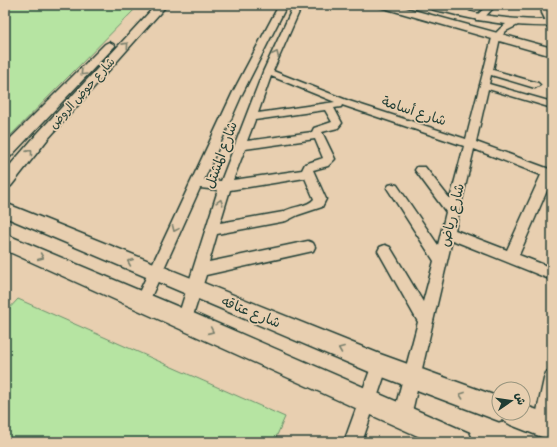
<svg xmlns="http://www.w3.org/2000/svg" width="557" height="447" font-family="Itim,'Playpen Sans Arabic',sans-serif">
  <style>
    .green { fill: #b6e4a2; stroke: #6a906b }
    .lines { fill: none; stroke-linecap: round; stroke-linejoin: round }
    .street-casing { stroke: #1f3d34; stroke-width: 3 }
    .secondary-casing { stroke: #1f3d34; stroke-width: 3 }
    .street { fill: #e8cfb0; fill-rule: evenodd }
    .secondary { fill: #e8cfb0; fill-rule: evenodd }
    .oneway { stroke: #797f6c }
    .labels { text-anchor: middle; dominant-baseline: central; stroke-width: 3.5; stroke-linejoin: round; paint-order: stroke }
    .far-street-label { font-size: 12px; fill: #1f3d34; stroke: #e8cfb0 }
    .street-label { font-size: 14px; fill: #1f3d34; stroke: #e8cfb0 }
  </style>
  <rect width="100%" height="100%" fill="#e8cfb0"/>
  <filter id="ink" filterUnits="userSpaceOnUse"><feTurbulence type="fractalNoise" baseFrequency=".025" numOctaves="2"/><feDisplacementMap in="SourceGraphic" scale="8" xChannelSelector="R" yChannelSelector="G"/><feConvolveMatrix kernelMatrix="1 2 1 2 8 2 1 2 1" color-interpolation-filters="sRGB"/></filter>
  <g filter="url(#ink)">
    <g class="green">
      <path d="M5,5H139L5,141Z"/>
      <path d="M18,299L285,417L274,442H5V313Z"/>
    </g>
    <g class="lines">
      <defs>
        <g id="street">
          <path d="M279,5H287L243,92L204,180L221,181L263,72L294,5H302L273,71L349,101L466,139L492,38C498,30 507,20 518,21V25L506,31L500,38L493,70L538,83L540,85L535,88L491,75L489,84L552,102V108L488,89L476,142L552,170V179L519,255L552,268V280L452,240L411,416L408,422L402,425L396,422L393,416L418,322L378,251L380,247L385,245L390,247L423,302L434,261L387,188L389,185L393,184L397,185L438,245L446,212L415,170L417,167H425L450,199L464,146L342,105L341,107L334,108L342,123L338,128L322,132L335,159L328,166L313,170L326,199L322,207L298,215L286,221L217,234L209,262L308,241L313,243L315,247L313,251L206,275L190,325L185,327L180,325L177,320L218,190L200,188L147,306L142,308L137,306L135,301L233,92ZM271,76L335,102L258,113ZM325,110L332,122L314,128L312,132L247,141L255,120ZM315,139L323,158L305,164L302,170L233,180L245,149ZM474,149L541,175L507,250L455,230ZM305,178L314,199C308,207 292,206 283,212L220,223L230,190Z"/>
          <path d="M467,5H475L464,16H458V12Z"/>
          <path d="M488,5H496L482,20H476V16Z"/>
          <path d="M541,5H549L552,17V25L547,23L542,13Z"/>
          <path d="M380,357L386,359L388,365L362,442H344L374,359Z"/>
          <path d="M552,371V425L549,431L543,434L537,431L534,425L544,379L546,373Z"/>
        </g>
        <g id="secondary">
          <path d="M156,5H167L47,140L11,186L5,188V171L37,134Z"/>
          <path d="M379,5H395L552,48V56L380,7Z"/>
          <path d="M425,5C447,5 468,12 490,16C510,19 531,20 552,20V26C515,27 480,22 445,12C439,11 429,10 425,5Z"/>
          <path d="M109,42L113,44L115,46L113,48L10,157L5,158V144L105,44Z"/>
          <path d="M5,203L380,354L499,397V413H523V405L552,415V441L511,425L502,420L499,421L372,373L5,217Z"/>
          <path d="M5,234L193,313L469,433L473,442H431L5,250Z"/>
        </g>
      </defs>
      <use href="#street" class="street-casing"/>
      <use href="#secondary" class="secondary-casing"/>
      <use href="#street" class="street"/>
      <use href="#secondary" class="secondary"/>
    </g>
    <defs><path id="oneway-chevron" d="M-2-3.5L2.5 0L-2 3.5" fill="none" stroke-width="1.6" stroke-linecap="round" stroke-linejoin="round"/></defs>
    <g class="oneway">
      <use href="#oneway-chevron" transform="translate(126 45) rotate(-48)"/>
      <use href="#oneway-chevron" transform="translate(276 54) rotate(-65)"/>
      <use href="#oneway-chevron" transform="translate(83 73) rotate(134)"/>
      <use href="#oneway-chevron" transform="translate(30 152) rotate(-51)"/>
      <use href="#oneway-chevron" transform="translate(220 202) rotate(-73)"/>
      <use href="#oneway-chevron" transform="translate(175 229) rotate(114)"/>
      <use href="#oneway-chevron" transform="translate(41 257) rotate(23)"/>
      <use href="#oneway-chevron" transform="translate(130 262) rotate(-157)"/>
      <use href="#oneway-chevron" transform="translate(211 331) rotate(24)"/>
      <use href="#oneway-chevron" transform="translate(341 349) rotate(-158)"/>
      <use href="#oneway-chevron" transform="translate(462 395) rotate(-160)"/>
    </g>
  </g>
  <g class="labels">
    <g class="far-street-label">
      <text transform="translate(82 93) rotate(-48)">شارع حوض الروض</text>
    </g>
    <g class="street-label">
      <text transform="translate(414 111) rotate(18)">شارع أسامة</text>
      <text transform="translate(221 155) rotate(-70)">شارع المشتل</text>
      <text transform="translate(452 215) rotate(-76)">شارع رياض</text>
      <text transform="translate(251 312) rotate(22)">شارع عتاقه</text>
    </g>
  </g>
  <rect width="557" height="447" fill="none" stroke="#e8cfb0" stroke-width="20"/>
  <rect x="10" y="10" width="537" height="427" fill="none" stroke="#1f3d34" stroke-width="1.5" filter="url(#ink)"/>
  <g transform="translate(511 401) rotate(77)"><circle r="19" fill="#e8cfb0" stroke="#98957e"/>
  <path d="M0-3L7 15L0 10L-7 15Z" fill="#1f3d34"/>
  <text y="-6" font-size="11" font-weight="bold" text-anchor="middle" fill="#1f3d34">ش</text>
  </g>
</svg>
